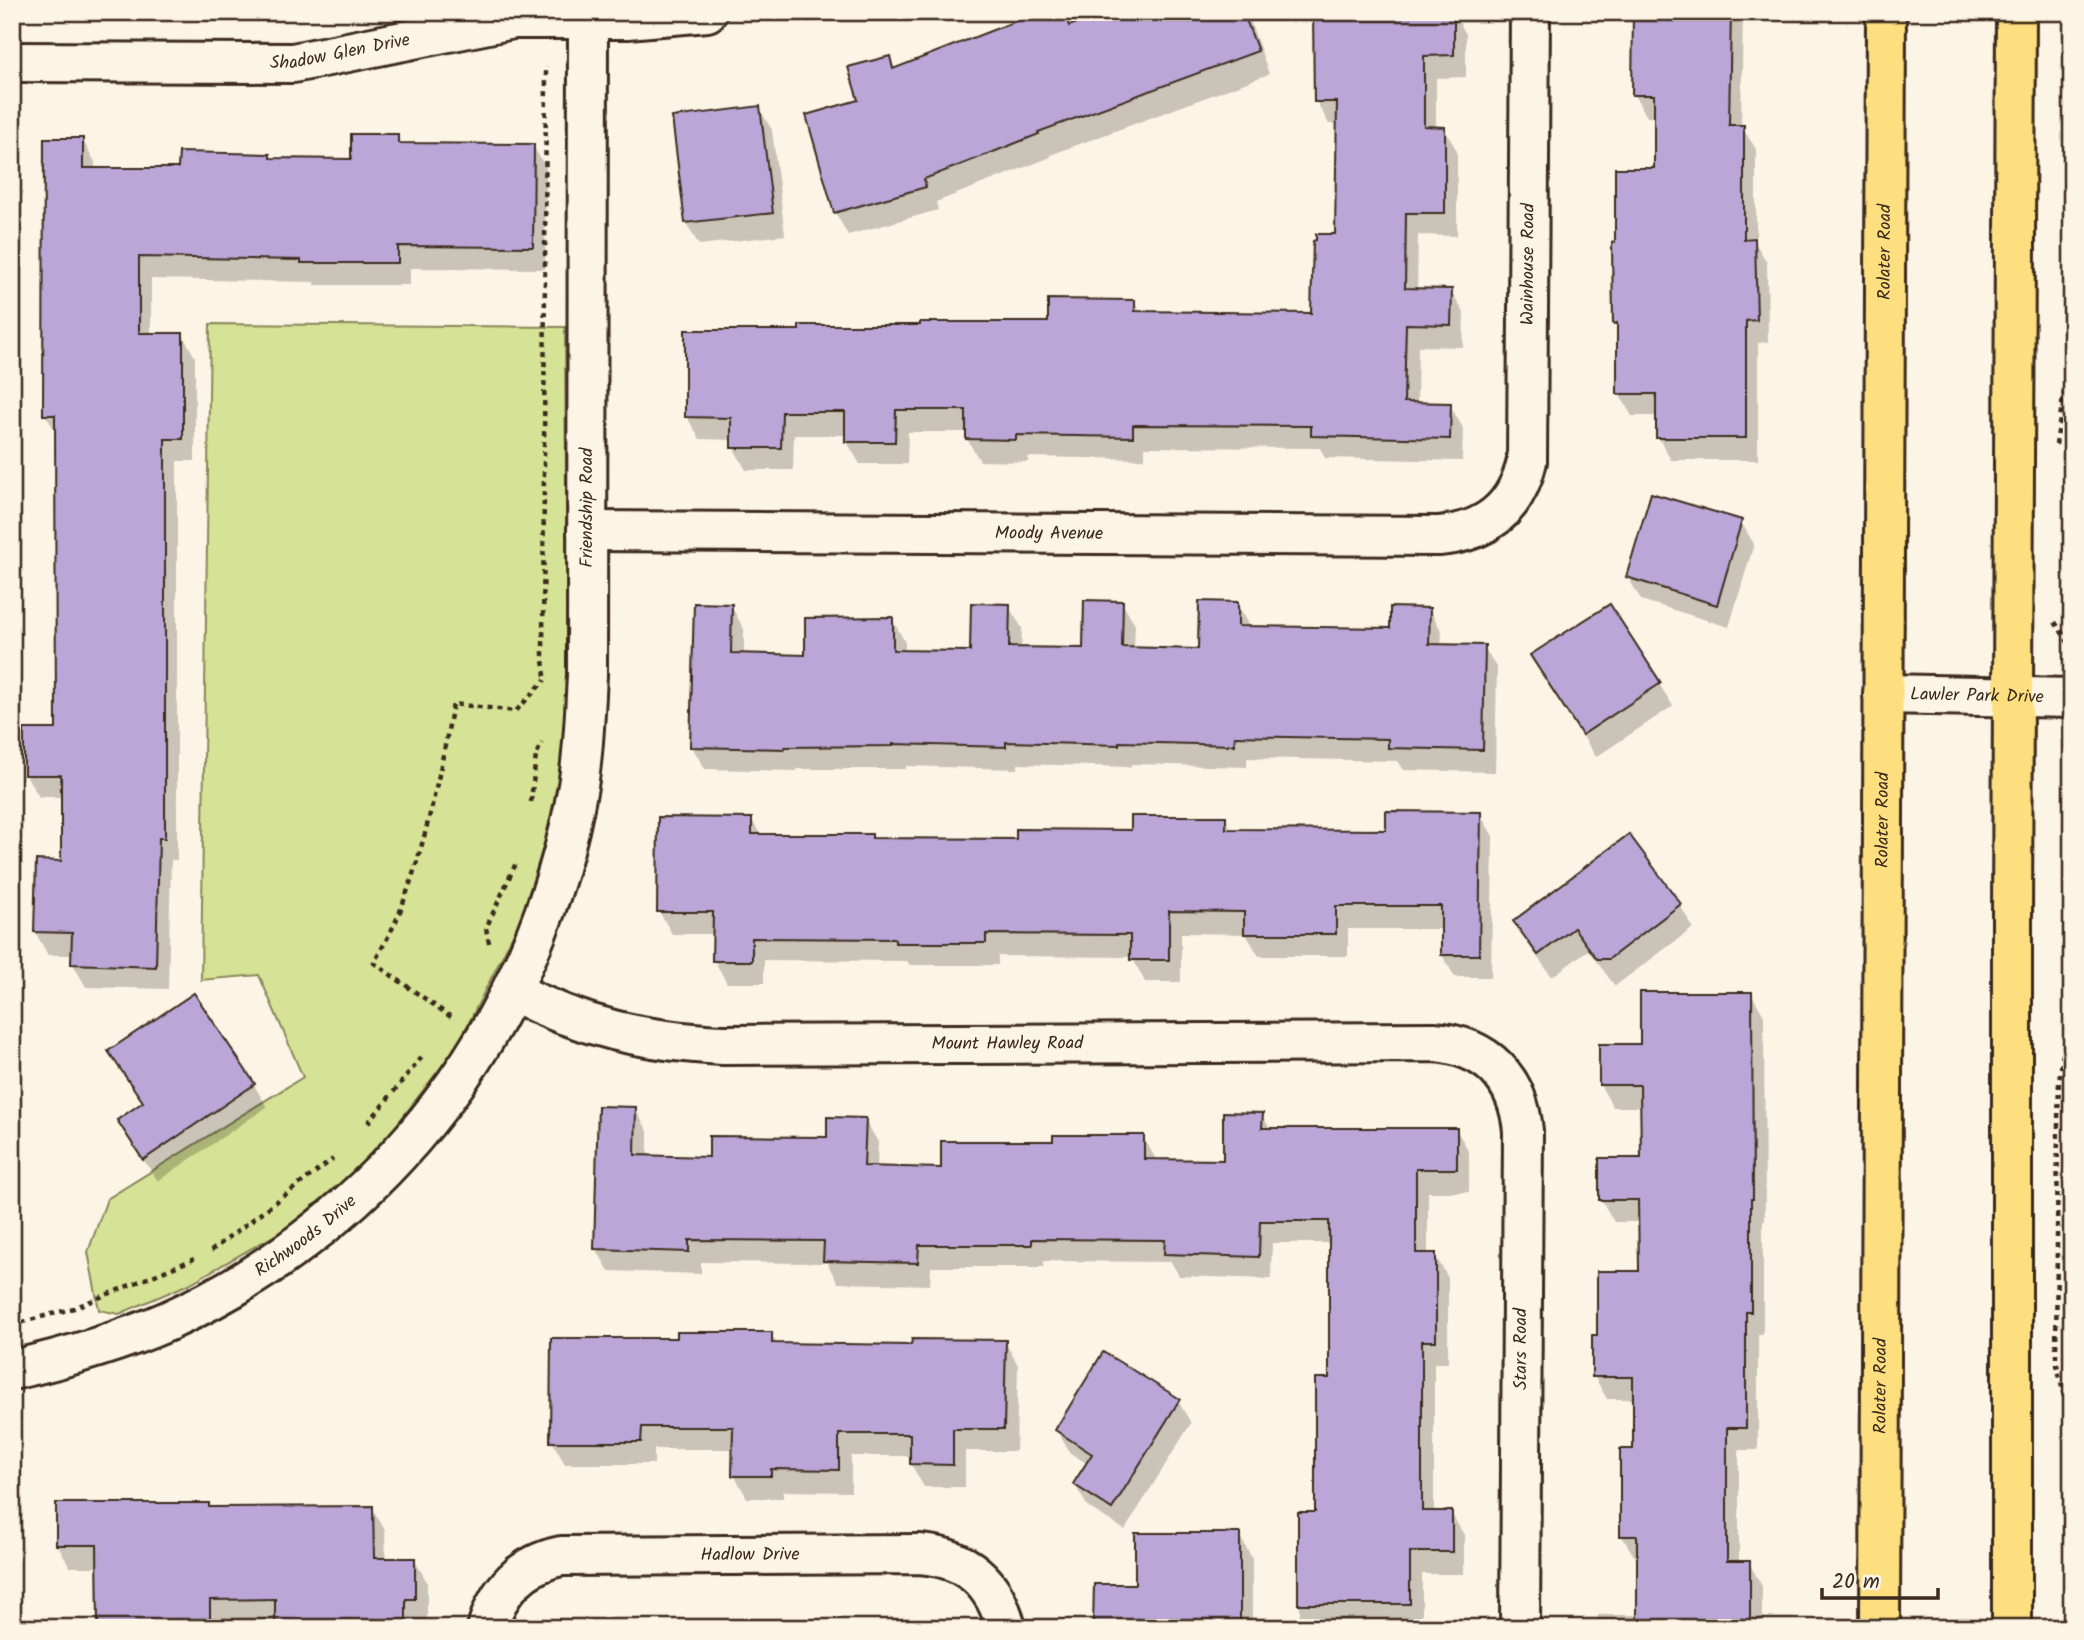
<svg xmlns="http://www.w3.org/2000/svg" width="2084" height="1640" font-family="Kalam,sans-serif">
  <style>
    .green { fill: #d6e295; stroke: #88865a; stroke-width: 2 }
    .shadow { fill: #0003 }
    .building { fill: #bba7d7; stroke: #3b2a1e; stroke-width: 2 }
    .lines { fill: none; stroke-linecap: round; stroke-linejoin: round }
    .minor-casing { stroke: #3b2a1e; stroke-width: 44 }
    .major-casing { stroke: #3b2a1e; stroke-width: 44 }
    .path { stroke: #3b2a1e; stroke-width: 4.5; stroke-dasharray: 5 5; stroke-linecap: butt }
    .minor { stroke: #fcf5e5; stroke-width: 38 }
    .major { stroke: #fedf80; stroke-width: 38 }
    .labels { text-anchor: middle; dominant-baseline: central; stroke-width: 5; stroke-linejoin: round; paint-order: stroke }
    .street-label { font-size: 18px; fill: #3b2a1e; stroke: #fcf5e5 }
  </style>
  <rect width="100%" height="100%" fill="#fcf5e5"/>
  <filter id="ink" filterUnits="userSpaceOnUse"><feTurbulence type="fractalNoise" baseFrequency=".0143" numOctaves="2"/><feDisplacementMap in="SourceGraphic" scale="14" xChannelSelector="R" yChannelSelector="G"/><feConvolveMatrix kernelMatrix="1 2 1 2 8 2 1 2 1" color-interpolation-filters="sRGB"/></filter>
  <g filter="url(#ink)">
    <path class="green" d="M210,324L565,327L567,643L563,784L520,921L457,1046L369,1161L282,1231L189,1284L119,1314L99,1310L88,1252L107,1199L303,1077L259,975L201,980Z"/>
    <g class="shadow">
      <path d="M1030,12H1067L1072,26L1111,12H1247L1269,74L1050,155L1051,157L936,202L938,210L848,235L835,212L860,101L889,58L896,69L1032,17Z"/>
      <path d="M1453,12L1466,34V77L1436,78V128H1444L1457,151V236L1418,235L1417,290L1451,291L1464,313L1463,347L1418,346L1417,404L1450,405L1463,428L1462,461L1325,458L1320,448L1145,447V459L1028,457V462L980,461L967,439V432H908L907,464H860L847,442V435H794L793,470H746L733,447V440L700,439L687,417L801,332L1049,324L1134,302L1141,313L1313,315L1337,236L1339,124H1329L1316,101Z"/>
      <path d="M1634,12H1743L1741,126L1756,149V244L1767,263L1768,342L1758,343V460H1671L1658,437V416H1632L1619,394V331L1615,323L1617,243L1656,170V117H1647L1634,94Z"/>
      <path d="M759,108L772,130L785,235L699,245L686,223Z"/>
      <path d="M397,136L402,145L533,146L546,168L545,269L410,268V285H315L314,282L151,279V335L182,334L195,357V461H177V860H171L168,989L86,987L73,964V955H48L35,932L63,863V797H39L26,775L58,730L57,434L45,414L82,139L95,162V170H180L269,156L272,160H353Z"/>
      <path d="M1741,522L1754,544L1729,627L1641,600L1628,577Z"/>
      <path d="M1122,603L1135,625L1134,649L1200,651L1237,603L1250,628L1392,630L1429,609L1442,632L1441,646L1484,647L1497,669L1495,772L1403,770L1397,761L1247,758V767L1131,764V767L1018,764V769L906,766V769H797V771L705,769L692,747L731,606L744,629V655L806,657L892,619L905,642V652L971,653L1008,606L1022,628L1021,649L1085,650Z"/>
      <path d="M1609,606L1673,706L1596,757L1546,678Z"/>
      <path d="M1480,814L1493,836L1491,977H1455L1442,955L1443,929H1348V956H1259L1246,934L1181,933V982H1145L1132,957L998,956V965H910L907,961L764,960V983H727L714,960V934H672L659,911L751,819L761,835L871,836L873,840L1018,841L1133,832L1225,818L1232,831L1388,832Z"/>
      <path d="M1629,836L1680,905L1693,928L1615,986L1588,950L1552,977L1528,944L1515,922Z"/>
      <path d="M1751,993L1764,1016L1765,1221H1763V1334H1758V1450H1739V1563H1749L1762,1586V1628H1598V1615H1639V1558H1635L1622,1536L1635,1450V1399H1607L1594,1376L1599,1337L1640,1273V1222H1614L1601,1199L1642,1160V1107H1613L1600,1085L1642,1045Z"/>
      <path d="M124,1074L254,1085L267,1107L158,1181L132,1143L144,1104Z"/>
      <path d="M635,1109L648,1131V1157L711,1159L828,1138L865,1120L878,1142L877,1168L943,1170L1054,1143L1143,1137L1157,1161L1225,1162L1262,1115L1271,1130L1456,1129L1469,1152V1192H1428V1255H1435L1448,1278V1363H1434V1513H1451L1464,1535V1574H1422V1628H1300L1299,1513H1317L1330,1379V1243H1272L1271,1279L1179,1276L1171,1262L1044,1261V1267H931L930,1285L838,1283L827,1263L701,1262V1274L609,1271L596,1249Z"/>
      <path d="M771,1334L778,1345L913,1347L1005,1342L1018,1365L1016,1451H965V1487H924L911,1464L912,1456H851V1492L783,1491V1498H747L734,1475V1449H654V1464H565L552,1441L679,1340Z"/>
      <path d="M1178,1401L1191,1423L1125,1530L1088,1507L1075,1485L1088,1464L1070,1453L1057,1430Z"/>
      <path d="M208,1505L210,1509L372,1508L385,1530L386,1559H414L427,1582V1621H418V1628H276V1622H222V1628H99V1567H70L57,1544Z"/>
      <path d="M1239,1535L1252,1558V1628H1097L1095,1625L1096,1586H1137Z"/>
    </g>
    <g class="building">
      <path d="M1039,12H1064L1069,26L1106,12H1243L1258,51L1038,132L1039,134L924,179L926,187L834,213L806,115L858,100L848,67L890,56L893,69Z"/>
      <path d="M1313,12H1454V55L1424,56V126L1445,127V213H1406L1405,288L1452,289L1451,325L1406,324L1404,402L1451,403L1450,439L1311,436V426L1133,425V437L1016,435V440L966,439V410H896L895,442H845V412H782L781,448H731V418L685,417V330H799V325H920V322H1048V299L1135,300V311L1311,313L1313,241L1316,240V234H1335L1337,102H1314Z"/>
      <path d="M1633,12H1731L1729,125H1744V239L1755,238L1757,320L1746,321V438H1656V394H1617V323L1613,324L1612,242H1615V168H1654V95H1632Z"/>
      <path d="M760,106L773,213L685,223L672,117Z"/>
      <path d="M351,134H398V143L534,144L533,247L398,246V263H301V260L139,257V333H183V439H165V838H159L156,967L71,964L72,933L34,932L36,860L61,861V775H24V729H56L55,415H43L44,138H83V168H178L179,152L270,154V158L351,159Z"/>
      <path d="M1651,493L1742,520L1717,605L1626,577Z"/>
      <path d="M1084,600L1123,601L1122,647L1198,649L1199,601L1238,602V626L1390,628V607L1430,608L1429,644L1485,645L1483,750L1388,748V739L1235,736L1234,745L1119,742V745L1006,742V747L893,744V746L785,747V749L690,747L694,603L732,604L731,653L805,655V618L893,617V650L970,651L971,603L1010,604L1009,647L1083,648Z"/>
      <path d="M1610,604L1661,683L1582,735L1530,655Z"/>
      <path d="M1386,811L1481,812L1479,955H1441V906H1336V934H1244V912L1169,911V960H1130V935L986,934V943H895V939L752,938V961H712L713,912H657L658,817L752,818V834H872V838L1016,839V829L1131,830V816H1226V829L1386,830Z"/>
      <path d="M1629,834L1681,904L1609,959H1597L1574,928L1538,955L1513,921Z"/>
      <path d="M1640,992H1752L1753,1199H1751V1312H1746V1428H1727V1561H1750V1628H1637V1536H1620V1449H1633V1377H1592V1335H1597V1271H1639L1638,1200H1599V1158H1641L1640,1085H1599V1044H1640Z"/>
      <path d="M194,993L255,1084L143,1160L117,1120L143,1102L108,1051Z"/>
      <path d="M598,1106L636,1107L635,1155L709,1157V1136L827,1137V1117L866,1118L864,1166L941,1168V1141H1053V1135H1144V1159L1223,1160V1112L1263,1113L1262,1128H1457V1169H1416V1253H1436V1341H1422V1511H1452V1552H1410V1604H1298V1512H1315V1378H1329V1221H1260L1259,1257L1164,1254L1165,1240L1032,1239V1245H919L918,1263L823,1261L824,1241L689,1240V1252L594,1249Z"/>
      <path d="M677,1332H772V1343L911,1345L912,1339L1006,1340L1004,1429H953V1465L910,1464V1434H839V1470L771,1469V1476H732L733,1427H642L641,1442H550L551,1338H677Z"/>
      <path d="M1103,1352L1180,1399L1112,1509L1073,1484L1092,1454L1055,1430Z"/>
      <path d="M56,1503H209V1507L373,1506L374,1558H415V1599H406V1628H275V1599L210,1600V1628H98L97,1545H56Z"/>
      <path d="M1135,1533H1240V1626L1093,1625L1094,1584H1135Z"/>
    </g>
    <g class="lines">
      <defs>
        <g id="minor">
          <path id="s1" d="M12,62L293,63L513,19H627L707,12"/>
          <path id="s2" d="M587,531L1439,536C1487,532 1516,508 1527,461L1530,12"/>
          <path id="s3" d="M1883,694L2072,698"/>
          <path id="s4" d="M512,991C583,1028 644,1041 723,1045L1434,1042C1487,1046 1518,1078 1523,1131L1520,1628"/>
          <path id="s5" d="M12,1370C65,1358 118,1343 168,1321C388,1221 537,1022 578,786C584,749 585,712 587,675L588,12"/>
          <path id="s6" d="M487,1628C498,1590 522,1564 561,1556L919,1554C966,1557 995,1582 1006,1628"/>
        </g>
        <g id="major">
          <path id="s7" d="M1880,1628L1886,12"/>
          <path d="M2012,1628V919L2016,12"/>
        </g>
      </defs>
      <use href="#minor" class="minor-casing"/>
      <use href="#major" class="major-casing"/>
      <g class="path">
        <path d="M2067,12L2072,73"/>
        <path d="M2056,445L2072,338"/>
        <path d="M2055,622L2072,648"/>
        <path d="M545,676L543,660L546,66"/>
        <path d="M531,802L536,755L542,743"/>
        <path d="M489,943L486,928L517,861"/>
        <path d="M2072,994L2059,1081L2058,1122L2056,1360L2068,1415L2072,1467"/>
        <path d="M451,1017L374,963C382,947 392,931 399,914C425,847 440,774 453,704L516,711L545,680"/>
        <path d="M368,1123L422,1057"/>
        <path d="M211,1251L333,1159"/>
        <path d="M12,1325L74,1308L194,1259"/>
        <path d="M2071,1628L2072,1624"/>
      </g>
      <use href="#minor" class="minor"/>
      <use href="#major" class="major"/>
    </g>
  </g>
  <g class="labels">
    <g class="street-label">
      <text stroke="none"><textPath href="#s1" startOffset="329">Shadow Glen Drive</textPath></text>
      <text stroke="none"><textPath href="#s7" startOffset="1376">Rolater Road</textPath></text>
      <text stroke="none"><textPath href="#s2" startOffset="1174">Wainhouse Road</textPath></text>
      <text stroke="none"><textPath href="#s5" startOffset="1144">Friendship Road</textPath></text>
      <text stroke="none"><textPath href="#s2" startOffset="462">Moody Avenue</textPath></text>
      <text stroke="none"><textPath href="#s3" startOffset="94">Lawler Park Drive</textPath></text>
      <text stroke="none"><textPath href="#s7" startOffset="808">Rolater Road</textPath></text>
      <text stroke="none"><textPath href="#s4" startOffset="504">Mount Hawley Road</textPath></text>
      <text stroke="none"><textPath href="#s5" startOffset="326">Richwoods Drive</textPath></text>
      <text transform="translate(1521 1349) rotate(-90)">Stars Road</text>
      <text stroke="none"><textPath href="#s7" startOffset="242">Rolater Road</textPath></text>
      <text stroke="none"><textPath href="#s6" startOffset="298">Hadlow Drive</textPath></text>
    </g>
  </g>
  <rect width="2084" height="1640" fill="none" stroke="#fcf5e5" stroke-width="42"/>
  <rect x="21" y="21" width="2042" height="1598" fill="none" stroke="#3b2a1e" stroke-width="2.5" filter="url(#ink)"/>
  <path d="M1822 1588v10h116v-10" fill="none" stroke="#3b2a1e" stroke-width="3.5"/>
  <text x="1832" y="1588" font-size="21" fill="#3b2a1e" stroke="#fcf5e5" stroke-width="5" paint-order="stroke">20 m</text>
</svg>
